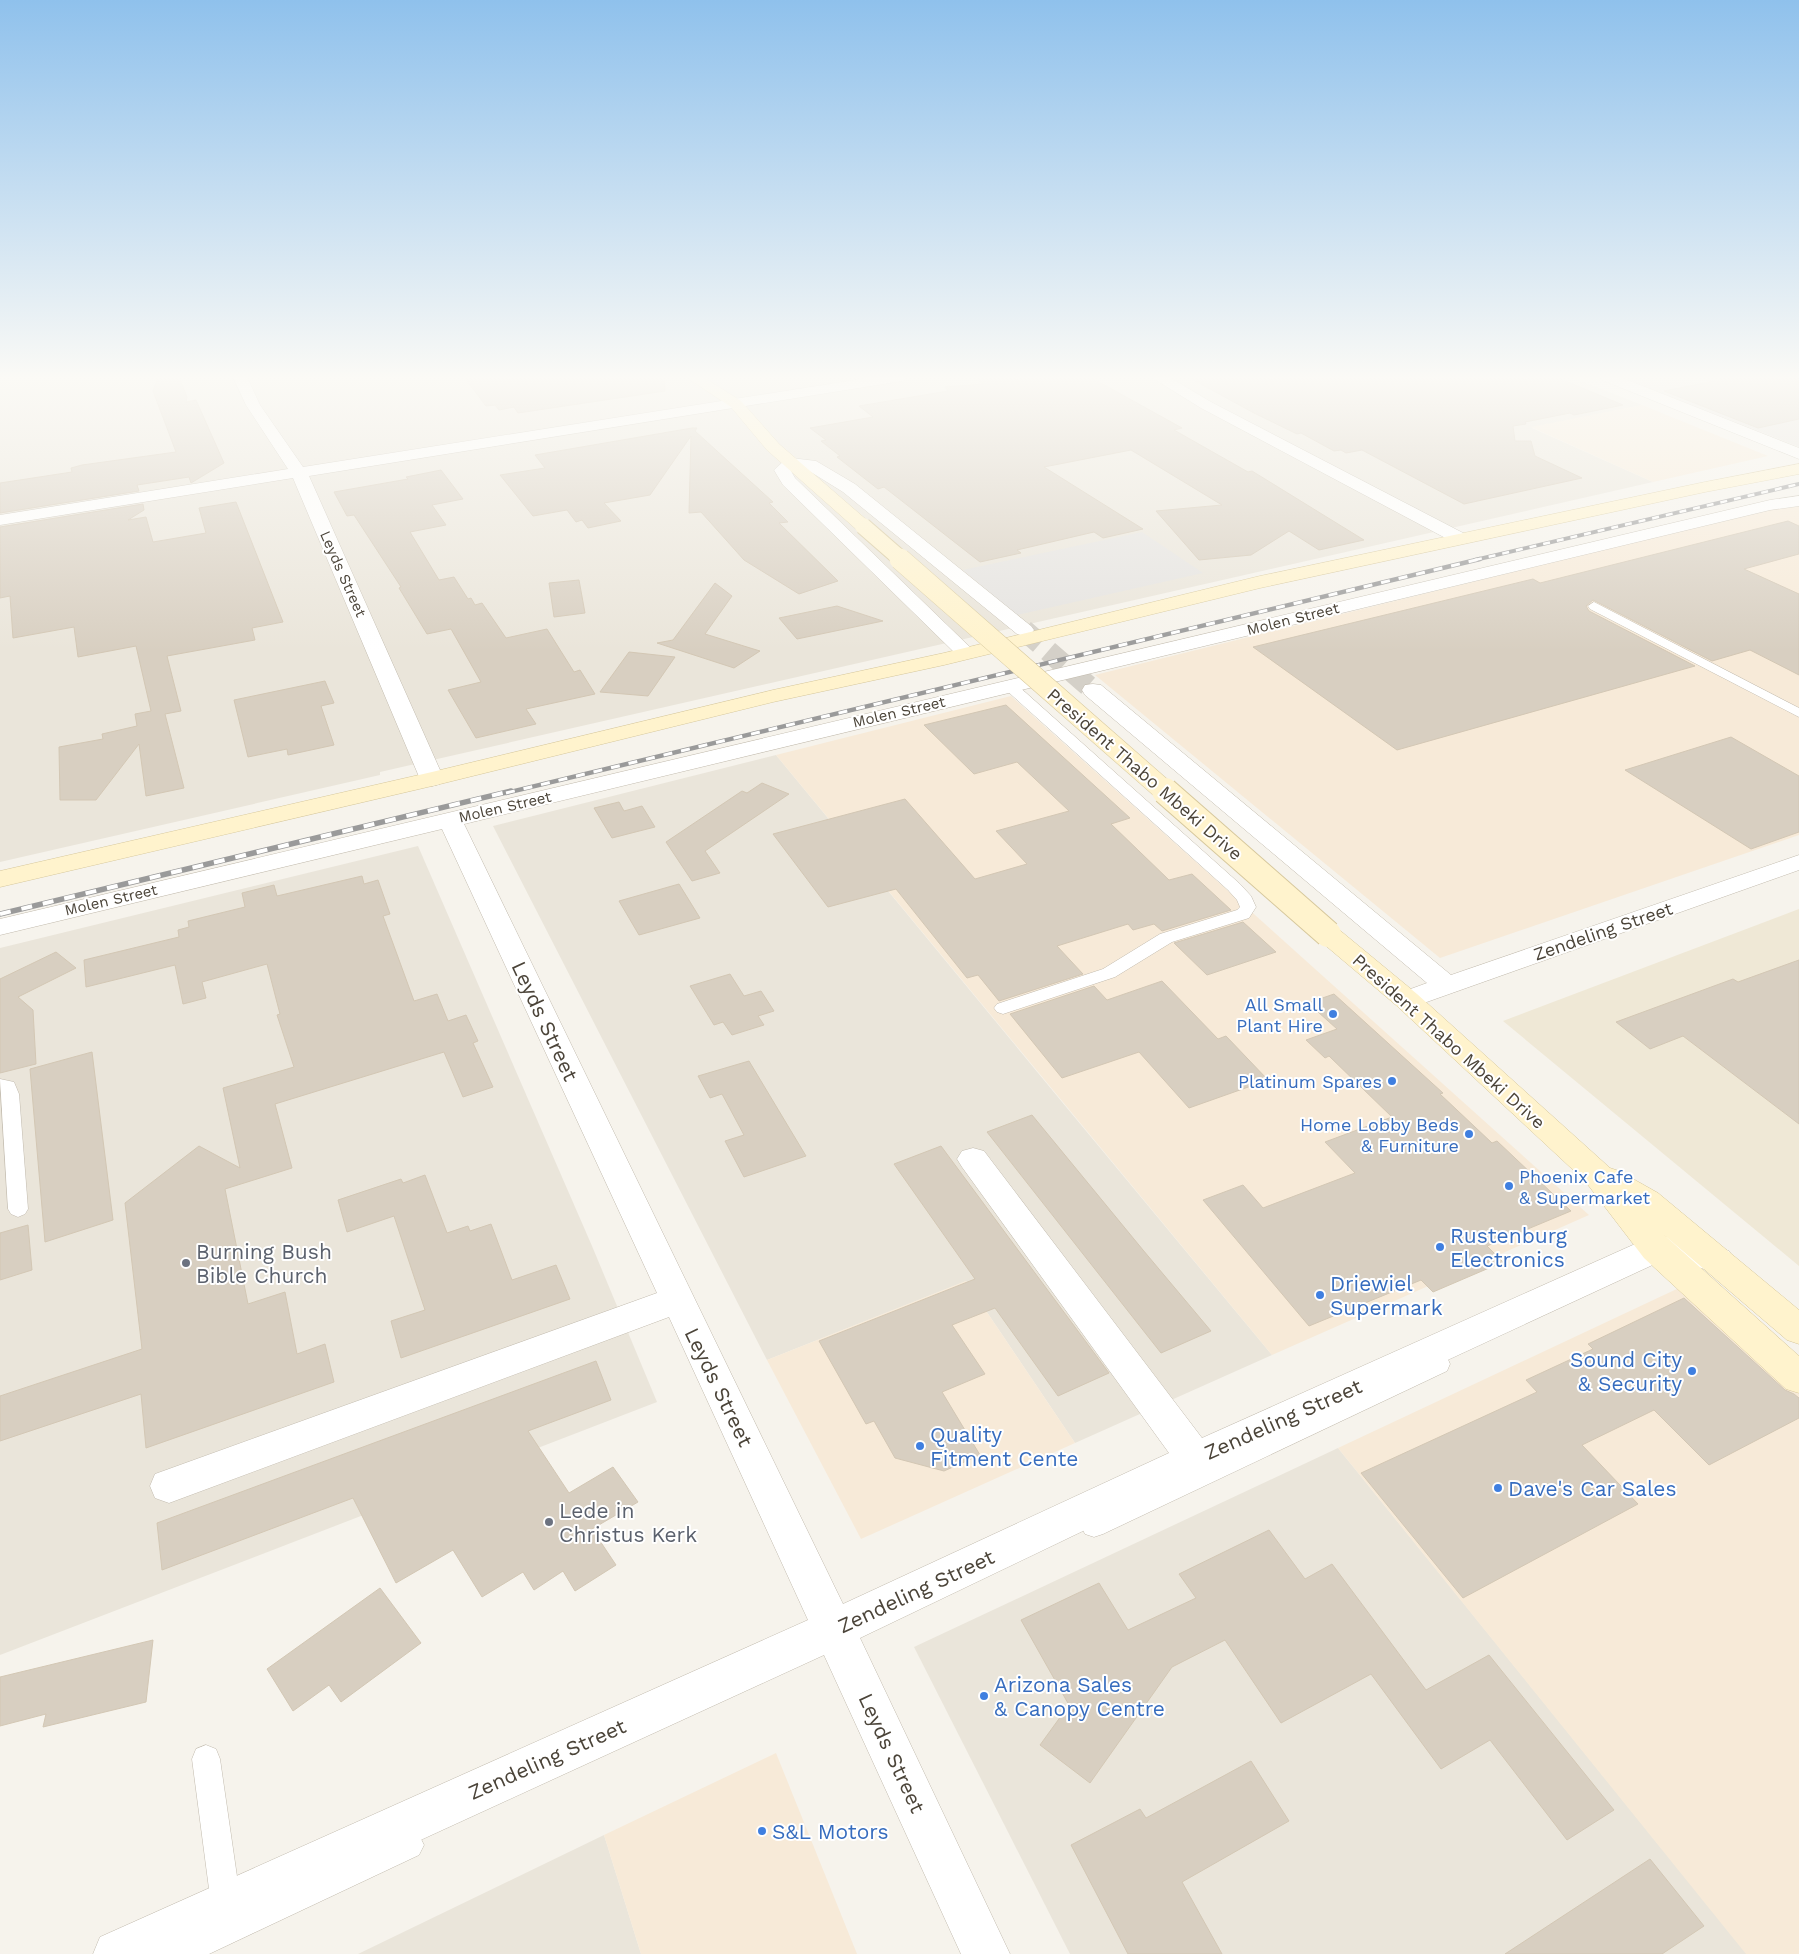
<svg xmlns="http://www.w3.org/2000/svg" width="1799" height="1954" font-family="'Work Sans',sans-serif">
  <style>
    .residential { fill: #eae5da }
    .commercial { fill: #f7ead8 }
    .industrial { fill: #e6e2dd }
    .education { fill: #efe8d6 }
    .parking { fill: #e5e3e0 }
    .building { fill: #d8cfc1; stroke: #d3c7b4 }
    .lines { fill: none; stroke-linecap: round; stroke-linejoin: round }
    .street-tunnel { stroke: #d4d0c8; stroke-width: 21; stroke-dasharray: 21 11; stroke-linecap: butt }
    .lane-casing { stroke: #c2bbae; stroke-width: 1 }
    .street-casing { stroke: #c2bbae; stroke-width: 1 }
    .secondary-casing { stroke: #d6c79b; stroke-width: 1 }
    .lane { fill: #fff; fill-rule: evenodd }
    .street { fill: #fff; fill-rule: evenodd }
    .secondary { fill: #fff3cd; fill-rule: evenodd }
    .rail-far2-casing { stroke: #9a9a9a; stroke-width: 4 }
    .rail-far1-casing { stroke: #9a9a9a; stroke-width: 4.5 }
    .rail-casing { stroke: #9a9a9a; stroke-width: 5.5 }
    .rail-far2 { stroke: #fff; stroke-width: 2.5; stroke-dasharray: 7; stroke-linecap: butt }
    .rail-far1 { stroke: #fff; stroke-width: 3; stroke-dasharray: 9; stroke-linecap: butt }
    .rail { stroke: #fff; stroke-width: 4; stroke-dasharray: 11; stroke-linecap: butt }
    .secondary-bridge-far2-casing { stroke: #d6c79b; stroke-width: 18; stroke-linecap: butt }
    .secondary-bridge-far1-casing { stroke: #d6c79b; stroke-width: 22; stroke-linecap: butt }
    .secondary-bridge-casing { stroke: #d6c79b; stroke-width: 28; stroke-linecap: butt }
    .secondary-bridge-far2 { stroke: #fff3cd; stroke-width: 16 }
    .secondary-bridge-far1 { stroke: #fff3cd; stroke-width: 21 }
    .secondary-bridge { stroke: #fff3cd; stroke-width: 26 }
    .shop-dot { fill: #3f7fe0; stroke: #fff; stroke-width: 2 }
    .worship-dot { fill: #6b7280; stroke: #fff; stroke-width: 2 }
    .labels { text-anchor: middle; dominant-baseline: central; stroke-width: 4; stroke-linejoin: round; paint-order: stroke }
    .far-street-label { font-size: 15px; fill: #4b4439; stroke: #fff }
    .street-label { font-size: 18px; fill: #4b4439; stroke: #fff }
    .shop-label { font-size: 18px; fill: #366cbe; stroke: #fff; text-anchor: end }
    .near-street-label { font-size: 21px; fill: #4b4439; stroke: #fff }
    .near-shop-label { font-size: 21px; fill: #366cbe; stroke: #fff; text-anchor: start }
    .near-worship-label { font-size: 21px; fill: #5b616d; stroke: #fff; text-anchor: start }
  </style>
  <rect width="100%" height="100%" fill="#f6f3ec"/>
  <g class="residential">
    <path d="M0,377H1571L1642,405L1532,428L1653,482L380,772V775L0,862Z"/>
    <path d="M776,755L1062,1102L1272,1355L1075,1443L966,1281L767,1360L493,826Z"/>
    <path d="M418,846L592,1246L657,1402L0,1655V948Z"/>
    <path d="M1338,1448L1747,1954H1070L914,1647Z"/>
    <path d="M604,1835L641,1954H358Z"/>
  </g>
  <g class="commercial">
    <path d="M1642,405L1768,456L1653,482L1531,427Z"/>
    <path d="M1799,504V835L1440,958L1095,675L1776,507Z"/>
    <path d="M1011,696L1589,1215L1272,1355L776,755Z"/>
    <path d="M966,1281L1075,1443L861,1539L767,1360Z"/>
    <path d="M1681,1287L1799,1394V1954H1746L1338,1448Z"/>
    <path d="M776,1753L857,1954H641L604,1835Z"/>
  </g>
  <path class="industrial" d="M1621,377H1799V447Z"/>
  <path class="education" d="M1799,909V1266L1503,1021Z"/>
  <path class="parking" d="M1142,532L1203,573L1017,615L963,570Z"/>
  <g class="building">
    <path d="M179,377L187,397L186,402L196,400L224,463L191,483L189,477L137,485L139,491L0,513V483L72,472L71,468L82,465L176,452L153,391L157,380Z"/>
    <path d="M464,377H664L665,391L518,413L514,407L499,410L495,405L486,406Z"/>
    <path d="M973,377H1090L1182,428L1174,430L1248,472L1252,471L1364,540L1319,550L1289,531L1251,555L1199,560L1156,511L1222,505L1131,450L1044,467L1143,529L1103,538L1094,532L1017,550L1021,553L980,562L884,487L878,489L837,457L840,456L821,441L826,440L810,428L873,417L859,406L948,391L945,387L984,384Z"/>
    <path d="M1188,377H1556L1623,405L1574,415L1570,413L1525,422L1526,424L1513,426L1515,441H1531L1535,456L1582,478L1464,504L1362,450L1346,453L1341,450L1334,451L1301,433L1297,434L1254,413Z"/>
    <path d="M1735,377H1799V419L1758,428L1664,391Z"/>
    <path d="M692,428H697L695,431L773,502L769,503L788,522L779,523L838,581L799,594L744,560L701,512L689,513L691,436L650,495L604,503L621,521L588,528L582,520L576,522L567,510L533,516L500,475L545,468L535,455Z"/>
    <path d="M441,470L463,499L432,505L446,525L410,532L439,580L454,577L468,599L471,598L475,605L482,603L506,638L547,629L574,672L580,670L595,694L526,709L536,724L476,738L448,690L481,682L451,629L427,634L399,588L401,587L354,515L347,516L334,492L408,479L406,477Z"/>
    <path d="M236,502L283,622L252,628L255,640L167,656L181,711L165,714L184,788L146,796L139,744L96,800H60L59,747L103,739L102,734L137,726L135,714L151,711L136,646L78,657L74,627L13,638L10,596L0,598V527L143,504L144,510L128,520L146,517L153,542L206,533L199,508Z"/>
    <path d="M1788,521L1799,526V554L1744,569L1799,594V675L1750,650L1712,661L1593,600L1586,606L1589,611L1695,666L1397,750L1253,647L1533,579L1540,583Z"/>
    <path d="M579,580L585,613L554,617L549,583Z"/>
    <path d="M715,583L732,596L705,634L760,651L734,668L657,643L673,640Z"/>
    <path d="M837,606L883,621L797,639L779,618Z"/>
    <path d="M629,652L675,657L648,696L600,692Z"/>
    <path d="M325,681L334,703L321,706L334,745L288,755L287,749L248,757L234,700Z"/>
    <path d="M1006,705L1130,818L1111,824L1169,880L1192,874L1231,910L1162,931L1154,924L1133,930L1128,924L1057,946L1083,974L999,1001L978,975L967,978L896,889L828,907L773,834L905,799L975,879L1027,864L996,831L1069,811L1017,762L974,774L924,725Z"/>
    <path d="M1731,737L1799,776V832L1751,849L1625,770Z"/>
    <path d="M762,783L789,794L705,851L720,873L692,881L666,842L742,791L747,793Z"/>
    <path d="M619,802L624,811L642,806L655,827L612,838L594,808Z"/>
    <path d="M362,876L364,884L378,880L390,914L383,916L414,1001L437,994L448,1021L466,1015L478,1041L473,1043L493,1087L463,1097L444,1052L275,1104L292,1168L225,1189L248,1304L285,1292L297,1354L325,1344L334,1382L146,1448L141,1394L0,1441V1396L142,1349L125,1203L199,1146L240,1168L223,1088L294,1067L277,1015L280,1014L267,964L202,982L206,998L183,1004L175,965L86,987L84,960L179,937L178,930L189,927L188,921L245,907L242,893L274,885L277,896Z"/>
    <path d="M679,884L700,918L639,935L619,901Z"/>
    <path d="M1243,922L1276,952L1207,975L1174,943Z"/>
    <path d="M56,952L76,968L18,997L33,1010L36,1064L0,1073V979Z"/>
    <path d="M1799,960V1124L1683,1036L1650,1049L1616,1022L1733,979L1738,982Z"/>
    <path d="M730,974L744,996L761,991L774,1011L758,1016L764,1025L732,1035L723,1022L714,1025L690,986Z"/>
    <path d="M1162,981L1218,1039L1226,1036L1268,1080L1189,1108L1139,1052L1062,1078L1010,1014L1094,986L1107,1000Z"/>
    <path d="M1334,994L1443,1093L1440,1094L1492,1143L1497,1141L1571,1211L1487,1246L1503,1262L1433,1292L1421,1280L1309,1326L1203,1200L1243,1185L1263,1208L1355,1173L1325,1142L1392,1117L1329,1056L1325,1058L1306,1040L1337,1029L1308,1003Z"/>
    <path d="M92,1052L113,1220L45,1242L30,1069Z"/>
    <path d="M749,1061L806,1156L744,1177L725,1141L744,1135L722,1094L710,1098L698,1076Z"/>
    <path d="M1032,1115L1143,1250L1211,1331L1161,1353L987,1132Z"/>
    <path d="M941,1146L1109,1373L1058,1396L995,1308L952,1325L985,1374L942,1392L980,1455L944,1471L895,1458L874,1421L866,1424L819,1341L975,1279L894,1164Z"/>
    <path d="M425,1175L447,1233L468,1226L470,1231L491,1224L512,1280L556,1265L570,1299L401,1358L391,1321L425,1310L394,1216L347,1232L338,1200L401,1179L403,1183Z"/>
    <path d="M28,1225L32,1270L0,1280V1233Z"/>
    <path d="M1684,1298L1785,1390L1794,1394L1799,1398V1418L1709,1465L1654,1410L1582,1445L1638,1504L1463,1598L1361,1473L1537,1392L1526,1380L1593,1349L1588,1344Z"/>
    <path d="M596,1361L611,1400L528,1431L569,1493L613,1467L638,1502L592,1529L616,1565L575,1591L563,1571L534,1590L523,1572L482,1597L453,1550L396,1583L353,1498L162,1570L157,1523Z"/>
    <path d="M1269,1530L1305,1579L1332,1564L1426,1690L1489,1655L1614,1810L1567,1840L1490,1740L1441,1769L1371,1674L1281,1723L1225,1640L1172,1667L1090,1783L1040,1745L1069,1705L1021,1620L1099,1583L1128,1630L1196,1598L1179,1574Z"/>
    <path d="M380,1588L421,1643L341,1702L329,1685L293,1711L267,1669Z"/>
    <path d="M153,1640L146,1702L43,1727L46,1714L0,1726V1677Z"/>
    <path d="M1251,1761L1289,1821L1182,1882L1222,1954H1128L1071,1845L1140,1809L1146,1818Z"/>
    <path d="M1650,1859L1704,1926L1662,1954H1505Z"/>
  </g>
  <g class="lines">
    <path class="street-tunnel" d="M1024,630L1093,690"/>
    <defs>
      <g id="lane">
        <path d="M1594,602L1799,708V717L1590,609L1588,606Z"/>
        <path d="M1010,682L1015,683L1240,884L1251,896L1256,907L1249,918L1172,942L1115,977L1009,1012L1003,1014L997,1012L994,1008L997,1004L1103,969L1160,934L1237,910L1240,907L1237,900L1228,890L1005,689L1003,686Z"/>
        <path d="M0,1079L14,1082L19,1094L28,1209L25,1214L18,1217L11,1214L8,1209Z"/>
        <path d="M1439,1355L1447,1357L1450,1364L1447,1371L1103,1534L1094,1537L1085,1534L1081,1526L1085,1518Z"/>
        <path d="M206,1745L216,1749L220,1759L241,1904L240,1908L409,1830L419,1835L424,1845L419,1855L209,1954H159L164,1943L220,1917L215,1915L211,1904L192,1759L196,1749Z"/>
      </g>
      <g id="street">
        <path d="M233,377H247L260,405L303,467L874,377H909L902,381L309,476L444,779L440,784L432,786L424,784L420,779L293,478L0,525V515L288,469L246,405Z"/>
        <path d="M1151,377H1169L1211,402L1465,534L1468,538L1465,542L1459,543L1453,542L1201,408Z"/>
        <path d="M1600,377H1620L1799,448V459L1602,380Z"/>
        <path d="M791,458L816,461L855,484L1031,626L1034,630L1031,634L1024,636L1017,634L843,492L806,469L795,468L791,471L795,478L976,653L973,657L966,659L959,657L783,485L774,470L785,460Z"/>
        <path d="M1799,496V506L1770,510L464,824L843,1604L1169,1453L962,1167L957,1159L962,1151L973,1148L984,1151L1202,1438L1644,1240C1673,1231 1701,1242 1729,1251L1734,1260L1729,1269L1717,1273L1685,1263L1659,1262L1208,1471L860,1638L1010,1954H961L824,1655L172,1954H93L100,1937L808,1620L669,1317L169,1503L155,1498L150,1486L155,1474L657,1293L442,829L0,935V919L1770,500Z"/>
        <path d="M1093,684L1101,685L1451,975L1799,855V870L1407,1009L1397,1006L1393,1000L1397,994L1427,983L1085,695L1082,690L1085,685Z"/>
      </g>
      <g id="secondary">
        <path d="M686,377H703L741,401L779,444L869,522L872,526L869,530L863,531L857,530L767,450L731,407Z"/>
        <path d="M1799,464V474L1705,492L1260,588L944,665L773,702L432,786L0,887V871L432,772L773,690L944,653L1260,576L1705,482Z"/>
        <path d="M1328,926L1337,928L1417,994L1610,1168L1619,1171L1658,1193L1799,1310V1344L1787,1340L1663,1234L1799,1356V1393L1786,1389L1644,1258L1585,1181L1397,1006L1319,940L1315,934L1319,928Z"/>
      </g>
    </defs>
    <use href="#lane" class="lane-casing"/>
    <use href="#street" class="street-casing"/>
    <use href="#secondary" class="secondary-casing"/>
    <use href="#lane" class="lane"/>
    <use href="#street" class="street"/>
    <use href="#secondary" class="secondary"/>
    <defs>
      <path id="rail-far2" d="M1475,560L1799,484"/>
      <path id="rail-far1" d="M506,793L1480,559"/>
      <path id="rail" d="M0,914L511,791"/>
    </defs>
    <use href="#rail-far2" class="rail-far2-casing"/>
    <use href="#rail-far1" class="rail-far1-casing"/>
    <use href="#rail" class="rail-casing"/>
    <use href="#rail-far2" class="rail-far2"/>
    <use href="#rail-far1" class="rail-far1"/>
    <use href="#rail" class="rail"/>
    <defs>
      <path id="secondary-bridge-far2" d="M863,526L902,560"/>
      <path id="secondary-bridge-far1" d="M900,559L1167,793"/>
      <path id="secondary-bridge" d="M1165,791L1328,934"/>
    </defs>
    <use href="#secondary-bridge-far2" class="secondary-bridge-far2-casing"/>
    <use href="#secondary-bridge-far1" class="secondary-bridge-far1-casing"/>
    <use href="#secondary-bridge" class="secondary-bridge-casing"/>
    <use href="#secondary-bridge-far2" class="secondary-bridge-far2"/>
    <use href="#secondary-bridge-far1" class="secondary-bridge-far1"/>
    <use href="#secondary-bridge" class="secondary-bridge"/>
  </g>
  <linearGradient id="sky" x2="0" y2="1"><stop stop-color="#8fc1ec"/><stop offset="0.58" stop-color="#fbfaf6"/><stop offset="1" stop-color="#fbfaf6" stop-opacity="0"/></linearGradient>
  <rect width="1799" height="651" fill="url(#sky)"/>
  <g class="shop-dot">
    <circle cx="1333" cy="1014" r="5"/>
    <circle cx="1392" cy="1081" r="5"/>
    <circle cx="1469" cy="1134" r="5"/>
    <circle cx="1509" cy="1186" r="5"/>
    <circle cx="1440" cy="1247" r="5"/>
    <circle cx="1320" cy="1295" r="5"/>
    <circle cx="1692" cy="1371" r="5"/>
    <circle cx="920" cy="1446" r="5"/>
    <circle cx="1498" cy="1488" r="5"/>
    <circle cx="984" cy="1696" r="5"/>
    <circle cx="762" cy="1831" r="5"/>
  </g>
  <g class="worship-dot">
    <circle cx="186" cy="1263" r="5"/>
    <circle cx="549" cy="1522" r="5"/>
  </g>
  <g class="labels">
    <g class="far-street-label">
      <text transform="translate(343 574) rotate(66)">Leyds Street</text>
      <text transform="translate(1293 619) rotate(-14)">Molen Street</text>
      <text transform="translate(899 712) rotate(-13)">Molen Street</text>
      <text transform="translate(505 807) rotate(-13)">Molen Street</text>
      <text transform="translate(111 900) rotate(-13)">Molen Street</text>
    </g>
    <g class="street-label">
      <text transform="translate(1145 774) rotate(41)">President Thabo Mbeki Drive</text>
      <text transform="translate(1603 931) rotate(-19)">Zendeling Street</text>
      <text transform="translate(1449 1041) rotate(42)">President Thabo Mbeki Drive</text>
    </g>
    <g class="shop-label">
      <text x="1323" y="1004">All Small<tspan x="1323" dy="21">Plant Hire</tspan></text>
      <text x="1382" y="1081">Platinum Spares</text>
      <text x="1459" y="1124">Home Lobby Beds<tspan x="1459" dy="21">&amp; Furniture</tspan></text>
      <text x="1519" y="1176" text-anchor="start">Phoenix Cafe<tspan x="1519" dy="21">&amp; Supermarket</tspan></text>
    </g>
    <g class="near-street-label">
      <text transform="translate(545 1021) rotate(65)">Leyds Street</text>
      <text transform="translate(719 1387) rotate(64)">Leyds Street</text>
      <text transform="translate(1283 1419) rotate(-24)">Zendeling Street</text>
      <text transform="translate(916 1591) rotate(-25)">Zendeling Street</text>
      <text transform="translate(892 1753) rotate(65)">Leyds Street</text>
      <text transform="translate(547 1759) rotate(-24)">Zendeling Street</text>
    </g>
    <g class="near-shop-label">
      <text x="1450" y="1235">Rustenburg<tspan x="1450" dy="24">Electronics</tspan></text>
      <text x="1330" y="1283">Driewiel<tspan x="1330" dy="24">Supermark</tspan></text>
      <text x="1682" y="1359" text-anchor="end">Sound City<tspan x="1682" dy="24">&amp; Security</tspan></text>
      <text x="930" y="1434">Quality<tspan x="930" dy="24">Fitment Cente</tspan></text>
      <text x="1508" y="1488">Dave's Car Sales</text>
      <text x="994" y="1684">Arizona Sales<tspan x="994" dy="24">&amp; Canopy Centre</tspan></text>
      <text x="772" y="1831">S&amp;L Motors</text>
    </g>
    <g class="near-worship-label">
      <text x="196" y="1251">Burning Bush<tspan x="196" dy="24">Bible Church</tspan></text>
      <text x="559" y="1510">Lede in<tspan x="559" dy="24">Christus Kerk</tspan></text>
    </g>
  </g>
</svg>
